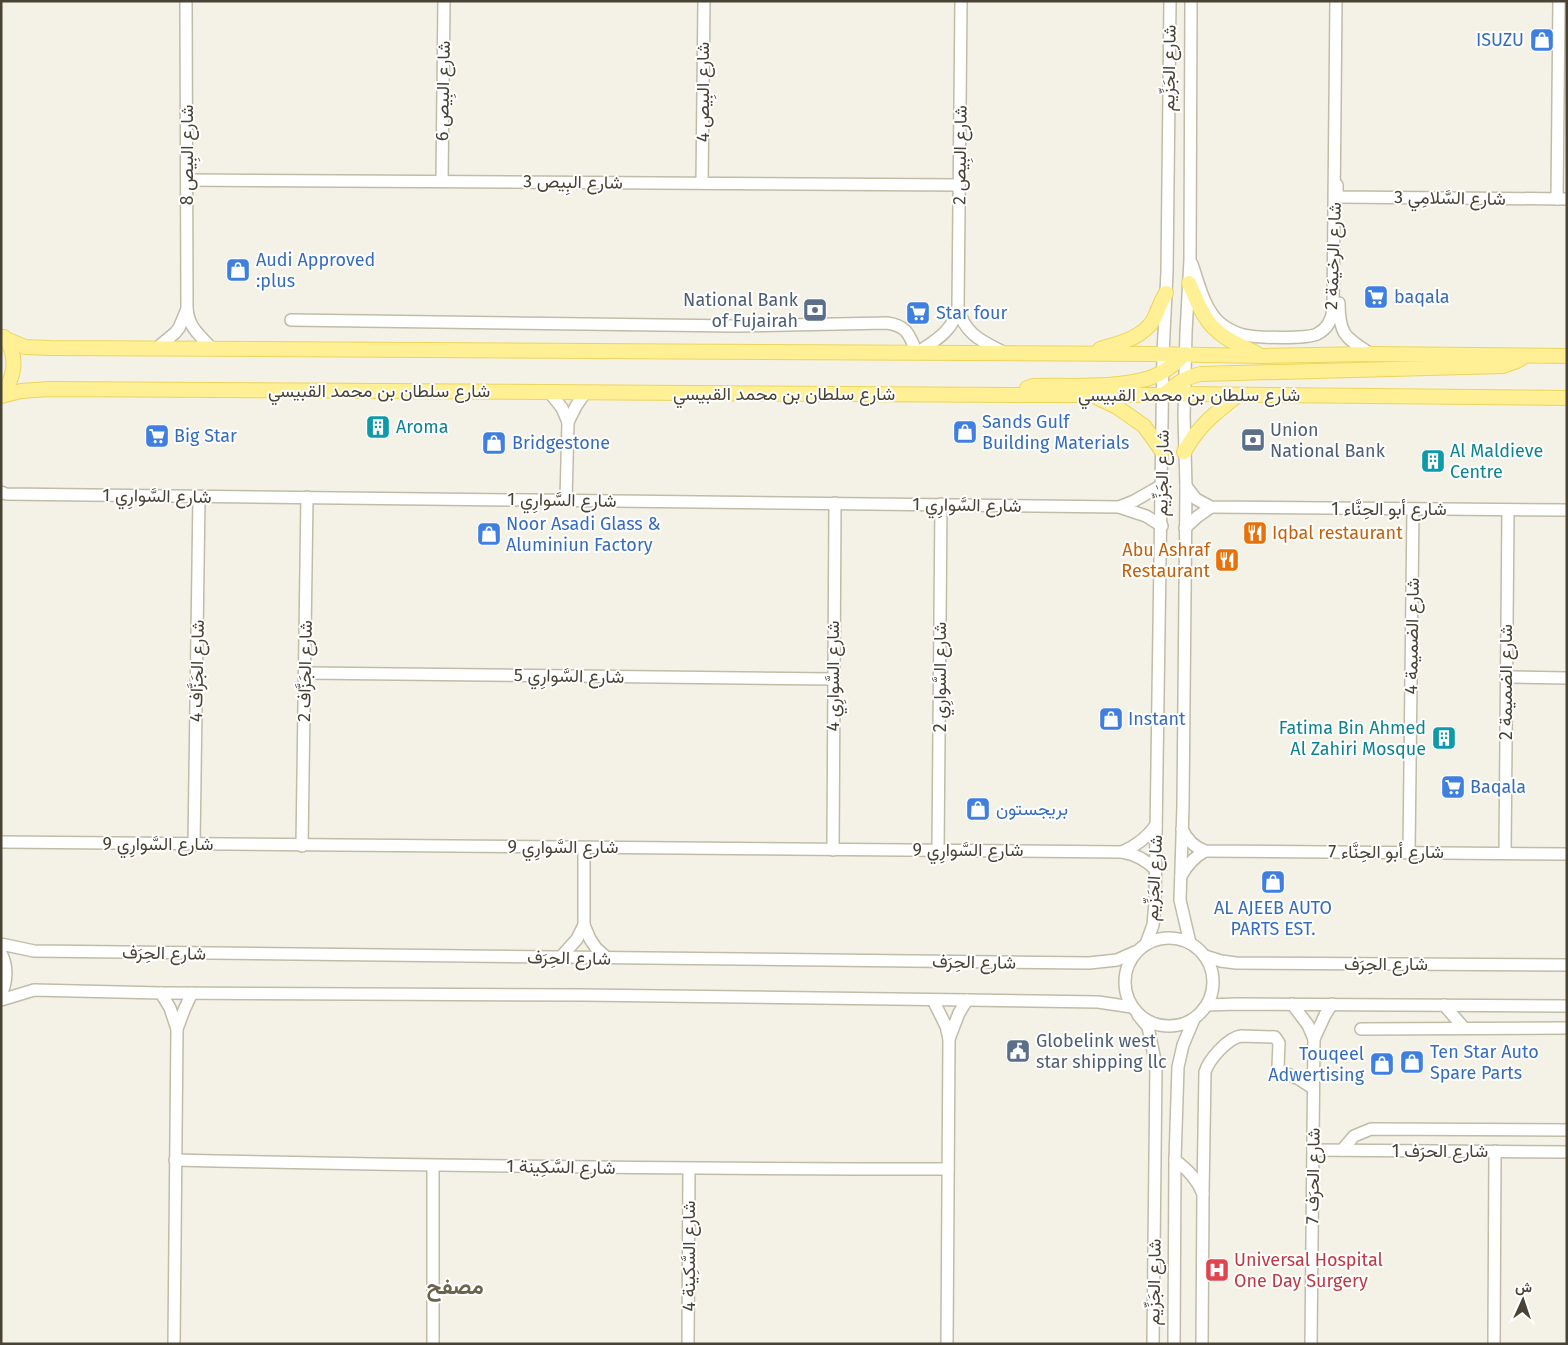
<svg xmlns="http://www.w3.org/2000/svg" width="1568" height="1345" font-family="'Fira Sans',Vazirmatn,sans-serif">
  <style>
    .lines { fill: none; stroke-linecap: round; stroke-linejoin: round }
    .minor-casing { stroke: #c1bca8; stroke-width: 14 }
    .major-casing { stroke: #edd55c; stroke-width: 16 }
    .minor { stroke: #fff; stroke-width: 11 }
    .major { stroke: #ffef95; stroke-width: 14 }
    .labels { text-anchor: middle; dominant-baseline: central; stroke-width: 4; stroke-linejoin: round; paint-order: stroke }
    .shop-label { font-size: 18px; fill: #366cbe; stroke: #fff; text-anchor: start }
    .street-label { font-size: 18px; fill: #484335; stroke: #fff }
    .service-label { font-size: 18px; fill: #4e5e75; stroke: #fff; text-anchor: start }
    .culture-label { font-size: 18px; fill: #0d838f; stroke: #fff; text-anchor: start }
    .food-label { font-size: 18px; fill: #c56008; stroke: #fff; text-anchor: start }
    .health-label { font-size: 18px; fill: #be3a42; stroke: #fff; text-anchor: start }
    .district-label { font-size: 22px; font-weight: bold; fill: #6b634b; stroke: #fff }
  </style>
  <rect width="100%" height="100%" fill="#f4f2e6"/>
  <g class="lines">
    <defs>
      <g id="minor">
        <path d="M186,1L187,309C189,328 199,334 211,348"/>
        <path d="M187,180L959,185"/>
        <path d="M442,181L444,1"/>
        <path d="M702,183L704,1"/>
        <path d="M1337,185V192L1340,197L1567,199"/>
        <path d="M1557,199L1559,1"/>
        <path d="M1192,264C1199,284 1204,309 1220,323C1227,329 1235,333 1244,335C1257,338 1307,339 1317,334C1327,329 1332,320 1333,309L1336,1"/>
        <path d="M1339,303C1339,335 1346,338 1371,354"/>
        <path d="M958,308C965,335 982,341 1005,353"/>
        <path d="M291,320L735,326L887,323C908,326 909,335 917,353C936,340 953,331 958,308L961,1"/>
        <path d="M157,348L175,333L179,328L187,309"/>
        <path d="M550,393L562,408L568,422"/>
        <path d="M1186,486L1196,499L1211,507L1567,510"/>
        <path d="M1,492L6,494L1119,507L1146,516L1162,526"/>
        <path d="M566,500L568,422L576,406L585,393"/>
        <path d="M1119,507L1134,501L1162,485"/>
        <path d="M1185,528L1197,517L1211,507"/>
        <path d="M306,673L833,679"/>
        <path d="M1506,677L1567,678"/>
        <path d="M1182,829C1187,840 1194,847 1205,851L1567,854"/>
        <path d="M1,842L1122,852C1136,854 1146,860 1156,870"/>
        <path d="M194,845L199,497"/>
        <path d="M302,846L307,497"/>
        <path d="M584,848V925L590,939L596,948L607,958"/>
        <path d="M833,850L835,503"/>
        <path d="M938,850L941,504"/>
        <path d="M1122,852C1136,846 1147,838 1156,825"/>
        <path d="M1409,852L1413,509"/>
        <path d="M1505,853L1508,510"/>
        <path d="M1181,876C1187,865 1194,857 1205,851"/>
        <circle cx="1169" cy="982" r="44"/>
        <path d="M1190,943L1180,900L1183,806L1186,486L1184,416L1186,332L1190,260L1191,1"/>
        <path d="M1,944L34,951L1089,963L1117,960L1135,952"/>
        <path d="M1146,944L1153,925L1155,903L1163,354L1167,272L1170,1"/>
        <path d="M1,953C8,966 7,982 1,995"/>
        <path d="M1205,956L1221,961L1236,963L1567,965"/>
        <path d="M560,958L577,939L584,925"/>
        <path d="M161,993L170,1008L177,1029"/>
        <path d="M1,1000L34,990L161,993L582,995L967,1000L1098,1002L1132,1007"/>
        <path d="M933,1000L946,1026L949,1039L947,1344"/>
        <path d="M1292,1004L1308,1025L1314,1039"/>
        <path d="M1207,1005L1237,1004L1567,1006"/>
        <path d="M1444,1005L1464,1028"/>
        <path d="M1138,1015L1148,1027L1156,1065L1153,1344"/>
        <path d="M1361,1029L1567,1028"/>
        <path d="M949,1039L959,1013L967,1000"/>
        <path d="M1313,1150L1567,1152"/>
        <path d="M1342,1150L1354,1136L1371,1129L1567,1130"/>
        <path d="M175,1160C432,1166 690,1169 948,1169"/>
        <path d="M1175,1160C1188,1170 1197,1179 1203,1194L1202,1344"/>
        <path d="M1203,1194L1205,1072C1209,1059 1228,1038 1241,1036L1275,1037L1279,1043L1278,1067L1280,1071L1299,1079L1313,1088"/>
        <path d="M174,1344L177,1029L184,1010L192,993"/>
        <path d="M433,1344V1166"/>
        <path d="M688,1344L689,1169"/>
        <path d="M1174,1344L1175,1160L1178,1067L1183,1045L1194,1019"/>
        <path d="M1311,1344L1314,1039L1325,1015L1332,1004"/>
        <path d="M1494,1344L1495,1151"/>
      </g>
      <g id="major">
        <path d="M1189,283C1194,294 1198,305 1204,315C1215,335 1236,344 1256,353"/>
        <path d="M6,339L25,347L50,348L1150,354L1262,356L1371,354L1567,356"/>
        <path d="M1100,349C1120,343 1143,338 1154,319C1158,310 1161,301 1166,293"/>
        <path d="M1027,388L1033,386C1070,385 1114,389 1150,378C1164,373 1175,364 1185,354"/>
        <path d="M1163,395C1175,385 1185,377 1201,374L1503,366L1517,361L1522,358"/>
        <path d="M1,396L21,391L49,389L1012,395H1163L1184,394L1567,398"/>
        <path d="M1,396C15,378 19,356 4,337"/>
        <path d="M1096,397L1117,407L1144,426L1162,451"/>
        <path d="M1184,452C1199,425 1214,414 1238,395"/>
      </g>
    </defs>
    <use href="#minor" class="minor-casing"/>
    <use href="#major" class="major-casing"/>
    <use href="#minor" class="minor"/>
    <use href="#major" class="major"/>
  </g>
  <defs>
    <symbol id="shop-square" viewBox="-11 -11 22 22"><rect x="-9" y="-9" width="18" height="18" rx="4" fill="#3f7fe0" stroke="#fff"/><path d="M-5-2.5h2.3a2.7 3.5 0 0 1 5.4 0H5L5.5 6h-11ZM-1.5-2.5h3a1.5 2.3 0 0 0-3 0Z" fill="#fff"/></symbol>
    <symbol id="supermarket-square" viewBox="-11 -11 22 22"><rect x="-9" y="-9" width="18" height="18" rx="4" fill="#3f7fe0" stroke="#fff"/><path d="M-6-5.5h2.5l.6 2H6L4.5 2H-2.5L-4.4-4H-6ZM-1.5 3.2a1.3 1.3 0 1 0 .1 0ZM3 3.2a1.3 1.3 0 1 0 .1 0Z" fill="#fff"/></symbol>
    <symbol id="bank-square" viewBox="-11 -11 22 22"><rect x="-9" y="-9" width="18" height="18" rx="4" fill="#5c6f8a" stroke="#fff"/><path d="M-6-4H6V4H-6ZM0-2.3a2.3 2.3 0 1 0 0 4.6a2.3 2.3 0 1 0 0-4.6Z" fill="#fff"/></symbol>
    <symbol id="building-square" viewBox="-11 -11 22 22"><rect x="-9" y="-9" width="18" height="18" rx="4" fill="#0f9aa8" stroke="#fff"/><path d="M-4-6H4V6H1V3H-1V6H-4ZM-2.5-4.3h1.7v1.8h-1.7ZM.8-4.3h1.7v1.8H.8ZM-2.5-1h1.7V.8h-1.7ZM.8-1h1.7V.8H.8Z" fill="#fff"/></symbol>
    <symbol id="restaurant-square" viewBox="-11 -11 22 22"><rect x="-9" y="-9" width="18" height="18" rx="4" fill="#e8710a" stroke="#fff"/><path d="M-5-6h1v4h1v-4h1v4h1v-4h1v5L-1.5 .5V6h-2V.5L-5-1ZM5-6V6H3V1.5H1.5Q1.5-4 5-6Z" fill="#fff"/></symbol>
    <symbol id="civic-square" viewBox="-11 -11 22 22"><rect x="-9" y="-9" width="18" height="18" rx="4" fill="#5c6f8a" stroke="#fff"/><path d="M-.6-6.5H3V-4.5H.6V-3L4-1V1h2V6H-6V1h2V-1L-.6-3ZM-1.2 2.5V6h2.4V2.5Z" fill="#fff"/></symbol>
    <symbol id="hospital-square" viewBox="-11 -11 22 22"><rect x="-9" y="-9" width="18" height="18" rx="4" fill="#e0444e" stroke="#fff"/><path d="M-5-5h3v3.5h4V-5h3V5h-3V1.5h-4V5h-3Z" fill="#fff"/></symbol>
  </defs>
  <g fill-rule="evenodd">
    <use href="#shop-square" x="1528" y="26" width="28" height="28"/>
    <use href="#shop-square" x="224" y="256" width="28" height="28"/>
    <use href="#supermarket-square" x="1362" y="283" width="28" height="28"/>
    <use href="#bank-square" x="801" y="296" width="28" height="28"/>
    <use href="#supermarket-square" x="904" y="299" width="28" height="28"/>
    <use href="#building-square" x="364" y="413" width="28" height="28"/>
    <use href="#shop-square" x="951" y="418" width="28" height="28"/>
    <use href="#supermarket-square" x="143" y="422" width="28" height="28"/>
    <use href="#bank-square" x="1239" y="426" width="28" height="28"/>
    <use href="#shop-square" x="480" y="429" width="28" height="28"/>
    <use href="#building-square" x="1419" y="447" width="28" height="28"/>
    <use href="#restaurant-square" x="1241" y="519" width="28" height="28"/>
    <use href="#shop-square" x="475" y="520" width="28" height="28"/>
    <use href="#restaurant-square" x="1213" y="546" width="28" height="28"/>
    <use href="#shop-square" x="1097" y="705" width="28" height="28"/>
    <use href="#building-square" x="1430" y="724" width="28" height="28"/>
    <use href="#supermarket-square" x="1439" y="773" width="28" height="28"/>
    <use href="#shop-square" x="964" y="795" width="28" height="28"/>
    <use href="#shop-square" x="1259" y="868" width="28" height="28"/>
    <use href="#civic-square" x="1004" y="1037" width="28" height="28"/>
    <use href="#shop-square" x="1398" y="1048" width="28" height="28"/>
    <use href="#shop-square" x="1368" y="1050" width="28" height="28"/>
    <use href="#hospital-square" x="1203" y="1256" width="28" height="28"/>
  </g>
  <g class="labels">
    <g class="shop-label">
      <text x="1524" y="40" text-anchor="end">ISUZU</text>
      <text x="256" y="260">Audi Approved<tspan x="256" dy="21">:plus</tspan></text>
      <text x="1394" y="297">baqala</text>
      <text x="936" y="313">Star four</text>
      <text x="982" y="422">Sands Gulf<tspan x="982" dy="21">Building Materials</tspan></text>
      <text x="174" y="436">Big Star</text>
      <text x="512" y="443">Bridgestone</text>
      <text x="506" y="524">Noor Asadi Glass &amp;<tspan x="506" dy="21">Aluminiun Factory</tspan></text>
      <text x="1128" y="719">Instant</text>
      <text x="1470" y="787">Baqala</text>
      <text x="996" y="809">بريجستون</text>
      <text x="1273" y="908" text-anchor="middle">AL AJEEB AUTO<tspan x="1273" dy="21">PARTS EST.</tspan></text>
      <text x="1430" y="1052">Ten Star Auto<tspan x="1430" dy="21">Spare Parts</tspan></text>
      <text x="1364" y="1054" text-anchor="end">Touqeel<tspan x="1364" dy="21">Adwertising</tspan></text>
    </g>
    <g class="street-label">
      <text transform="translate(1169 68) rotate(-89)">شارع الجَزِّيم</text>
      <text transform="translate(443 91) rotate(-89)">شارع البِيص 6</text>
      <text transform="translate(703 92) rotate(-90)">شارع البِيص 4</text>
      <text transform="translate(187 155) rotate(-90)">شارع البِيص 8</text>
      <text transform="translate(960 155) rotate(-89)">شارع البِيص 2</text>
      <text transform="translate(573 182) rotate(1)">شارع البِيص 3</text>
      <text transform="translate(1450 198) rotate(1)">شارع السَّلامِي 3</text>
      <text transform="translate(1333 256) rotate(-88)">شارع الرخيمَة 2</text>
      <text x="379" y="391">شارع سلطان بن محمد القبيسي</text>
      <text x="784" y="394">شارع سلطان بن محمد القبيسي</text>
      <text x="1189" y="395">شارع سلطان بن محمد القبيسي</text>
      <text transform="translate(1162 473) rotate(-89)">شارع الجَزِّيم</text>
      <text transform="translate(157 496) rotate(1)">شارع السَّوارِي 1</text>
      <text transform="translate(562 500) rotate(1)">شارع السَّوارِي 1</text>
      <text transform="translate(967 505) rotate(1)">شارع السَّوارِي 1</text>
      <text x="1389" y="509">شارع أبو الحِنَّاء 1</text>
      <text transform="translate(1412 636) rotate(-89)">شارع الضميمة 4</text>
      <text transform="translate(197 671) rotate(-89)">شارع الجَزَّاف 4</text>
      <text transform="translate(305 671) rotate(-89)">شارع الجَزَّاف 2</text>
      <text transform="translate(569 676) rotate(1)">شارع السَّوارِي 5</text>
      <text transform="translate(833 676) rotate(-90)">شارع السَّوارِي 4</text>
      <text transform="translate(940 677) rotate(-90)">شارع السَّوارِي 2</text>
      <text transform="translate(1506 682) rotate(-90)">شارع الضميمة 2</text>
      <text x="158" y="844">شارع السَّوارِي 9</text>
      <text x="563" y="847">شارع السَّوارِي 9</text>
      <text x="968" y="850">شارع السَّوارِي 9</text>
      <text x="1386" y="852">شارع أبو الحِنَّاء 7</text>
      <text transform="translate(1154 878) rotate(-87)">شارع الجَزِّيم</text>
      <text transform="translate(164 953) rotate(1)">شارع الحِرَف</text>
      <text transform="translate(569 958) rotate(1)">شارع الحِرَف</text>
      <text transform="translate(974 962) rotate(1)">شارع الحِرَف</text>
      <text x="1386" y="964">شارع الحِرَف</text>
      <text x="1440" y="1151">شارع الحرَف 1</text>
      <text transform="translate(561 1167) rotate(1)">شارع السَّكِينة 1</text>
      <text transform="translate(1313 1176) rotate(-89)">شارع الحرَف 7</text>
      <text transform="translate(689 1256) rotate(-90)">شارع السَّكِينة 4</text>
      <text transform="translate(1154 1282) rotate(-89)">شارع الجَزِّيم</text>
    </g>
    <g class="service-label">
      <text x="798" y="300" text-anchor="end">National Bank<tspan x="798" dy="21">of Fujairah</tspan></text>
      <text x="1270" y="430">Union<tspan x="1270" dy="21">National Bank</tspan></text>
      <text x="1036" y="1041">Globelink west<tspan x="1036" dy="21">star shipping llc</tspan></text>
    </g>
    <g class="culture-label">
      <text x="396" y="427">Aroma</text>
      <text x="1450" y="451">Al Maldieve<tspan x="1450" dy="21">Centre</tspan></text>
      <text x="1426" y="728" text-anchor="end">Fatima Bin Ahmed<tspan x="1426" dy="21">Al Zahiri Mosque</tspan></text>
    </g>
    <g class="food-label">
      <text x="1272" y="533">Iqbal restaurant</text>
      <text x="1210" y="550" text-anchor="end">Abu Ashraf<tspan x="1210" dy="21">Restaurant</tspan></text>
    </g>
    <g class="health-label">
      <text x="1234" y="1260">Universal Hospital<tspan x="1234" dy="21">One Day Surgery</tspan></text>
    </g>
    <g class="district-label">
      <text x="455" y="1286">مصفح</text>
    </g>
  </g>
  <rect width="1568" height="1345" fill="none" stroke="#484335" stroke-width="5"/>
  <g transform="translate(1523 1300) rotate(3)" stroke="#ffffff" stroke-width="4" paint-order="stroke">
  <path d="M0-4L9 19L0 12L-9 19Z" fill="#484335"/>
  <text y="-8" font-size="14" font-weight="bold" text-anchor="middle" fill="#484335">ش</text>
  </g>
</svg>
